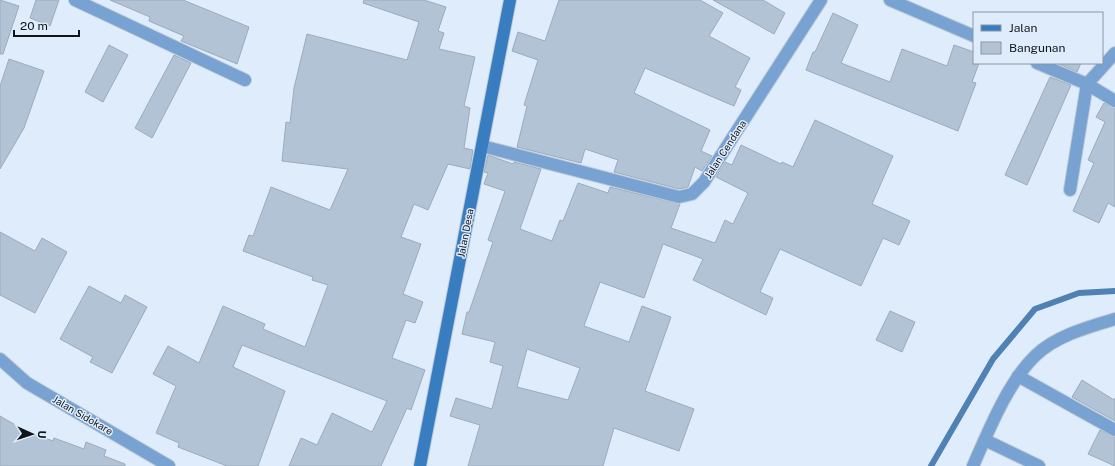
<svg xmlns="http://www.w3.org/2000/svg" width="1115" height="466" font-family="'Public Sans',sans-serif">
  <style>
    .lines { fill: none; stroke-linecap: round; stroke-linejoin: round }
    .stream { stroke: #4f81b5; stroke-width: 6 }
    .building { fill: #b2c3d5; stroke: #9babbd; fill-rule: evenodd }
    .street-casing { stroke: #becad7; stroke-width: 14 }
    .secondary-casing { stroke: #becad7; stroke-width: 14 }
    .street { stroke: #77a2d1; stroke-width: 12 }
    .secondary { stroke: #397dc1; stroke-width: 12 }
    .labels { text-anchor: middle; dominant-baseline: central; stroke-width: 3; stroke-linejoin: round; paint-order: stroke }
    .street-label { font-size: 10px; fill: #0f151b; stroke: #dfecfb }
  </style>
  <rect width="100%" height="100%" fill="#dfecfb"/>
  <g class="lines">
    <path class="stream" d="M931,466L993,359L1035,309L1079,293L1115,291"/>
  </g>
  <g class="building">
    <path d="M0,0L19,6L3,54H0Z"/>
    <path d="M36,0H59L50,26L30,18Z"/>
    <path d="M110,0H183L249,27L237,64L181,41L184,36L149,21L150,17Z"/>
    <path d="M364,0H424L446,7L438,31L444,33L439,49L475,57L464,106L470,108L464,148L473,150L470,169L448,164L428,210L414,204L401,237L421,244L403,294L423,302L415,323L406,320L392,358L425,370L411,410L407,408L381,466H289L301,438L317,445L332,413L372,432L387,401L242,345L233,367L285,391L258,466H227L178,447L179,443L156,433L176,386L153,374L168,346L199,363L223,306L265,324L263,329L305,347L328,285L312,280L313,277L243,251L249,235L253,236L271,187L330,210L348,169L282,161L286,122L290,123L294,88L307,34L407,60L419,22L363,3Z"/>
    <path d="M559,0H700L723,13L709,36L750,58L735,87L741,90L734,106L645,68L634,93L710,130L701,151L712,156L702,171L695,167L688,187L679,189L614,172L618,160L585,149L581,163L517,147L527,106L524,105L538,60L512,51L518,32L545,41Z"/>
    <path d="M713,0H763L785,13L774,34Z"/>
    <path d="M833,13L858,25L841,63L890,82L902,49L947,66L954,45L974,52V63H979L972,82L976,83L958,131L806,70L813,52H815Z"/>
    <path d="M109,45L128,55L103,102L85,92Z"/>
    <path d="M174,55L191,63L152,138L135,128Z"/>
    <path d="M9,59L44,71L24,128L0,169V86Z"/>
    <path d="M1057,63H1081L1077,72Z"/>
    <path d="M1050,77L1071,85L1027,185L1005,175Z"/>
    <path d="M1104,103L1115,108V207L1108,203L1099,223L1073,211L1094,163L1088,160L1105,122L1096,117Z"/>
    <path d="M815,120L893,156L872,204L910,221L899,245L883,238L861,286L780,249L760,292L773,298L766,315L693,280L703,259L663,244L644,298L600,282L584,326L629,342L642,306L671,317L645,391L694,409L679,451L614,428L603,466H468L480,425L450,416L456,398L492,409L503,366L490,362L495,342L462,334L467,312H469L493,242L488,240L505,191L484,184L488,173L484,172L488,155L513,164L514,162L541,169L520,229L552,241L560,220L563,221L578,183L608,193L610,187L680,204L671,228L715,243L725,220L733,224L748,193L716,177L725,162L732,165L741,145L781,164L782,162L793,167ZM527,349L580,368L568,400L517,387Z"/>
    <path d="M0,232L35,251L42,238L67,252L35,313L0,295Z"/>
    <path d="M89,286L121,303L125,295L147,307L112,373L90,362L93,357L60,339Z"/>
    <path d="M890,311L915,322L902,352L876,340Z"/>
    <path d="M1082,380L1114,400L1115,398V421L1072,397Z"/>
    <path d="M0,416L26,431L53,441L54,438L84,449L86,442L106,450L104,456L125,464V466H0Z"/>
    <path d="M1100,430L1115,437V466L1088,454Z"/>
  </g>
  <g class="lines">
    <defs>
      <g id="street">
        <path d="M75,0L245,80"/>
        <path d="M890,0L974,36"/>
        <path d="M1037,63L1087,84L1115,101"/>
        <path d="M1087,84L1115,53"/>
        <path d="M482,146L679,197L692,194L704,182L821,0"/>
        <path d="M1070,190L1087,84"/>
        <path d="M0,359L27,383L169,466"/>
        <path d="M1018,376L1115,430"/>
        <path d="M985,440L1039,466"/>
        <path d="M973,466C988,432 1008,382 1035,356C1055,336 1088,327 1115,319"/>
      </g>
      <path id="secondary" d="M420,466L510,0"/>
    </defs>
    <use href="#street" class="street-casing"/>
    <use href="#secondary" class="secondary-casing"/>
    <use href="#street" class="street"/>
    <use href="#secondary" class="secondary"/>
  </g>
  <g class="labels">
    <g class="street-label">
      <text transform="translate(725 149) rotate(-57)">Jalan Cendana</text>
      <text transform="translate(465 233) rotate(-79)">Jalan Desa</text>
      <text transform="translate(83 415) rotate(30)">Jalan Sidokare</text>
    </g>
  </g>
  <rect x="973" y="12" width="130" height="52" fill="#dfecfb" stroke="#8c96a1"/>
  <rect x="981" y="25" width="20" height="6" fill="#397dc1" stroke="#8c96a1"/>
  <text x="1009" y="32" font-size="12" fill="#0f151b">Jalan</text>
  <rect x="981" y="42" width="20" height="12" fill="#b2c3d5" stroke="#8c96a1"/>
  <text x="1009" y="52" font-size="12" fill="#0f151b">Bangunan</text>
  <g transform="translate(32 434) rotate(93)" stroke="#dfecfb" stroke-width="3" paint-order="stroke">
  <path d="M0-3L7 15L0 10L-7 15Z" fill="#0f151b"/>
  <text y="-6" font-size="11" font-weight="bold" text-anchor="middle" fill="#0f151b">U</text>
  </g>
  <path d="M14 30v6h65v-6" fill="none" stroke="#0f151b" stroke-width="2"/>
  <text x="20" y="30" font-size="12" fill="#0f151b" stroke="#dfecfb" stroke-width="3" paint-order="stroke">20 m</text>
</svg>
